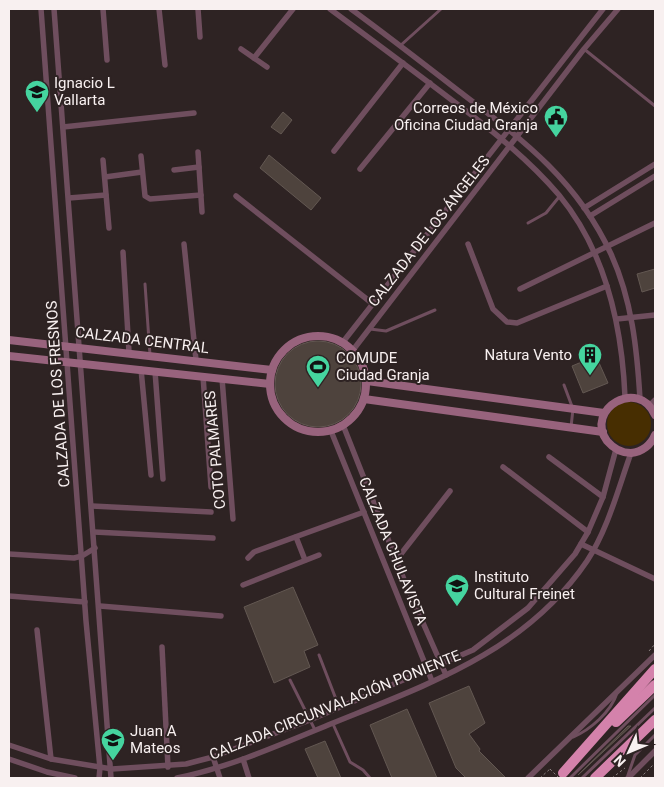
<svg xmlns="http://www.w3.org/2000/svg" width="664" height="787" font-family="Roboto,sans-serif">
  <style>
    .green { fill: #472e01 }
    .building { fill: #4e433d; stroke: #635852 }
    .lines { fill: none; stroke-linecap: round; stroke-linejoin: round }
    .path { stroke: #897f7f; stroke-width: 1; stroke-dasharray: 2.5 2.5; stroke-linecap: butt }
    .lane { stroke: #6f4e5e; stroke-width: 3 }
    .street { stroke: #6f4e5e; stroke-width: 5.5 }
    .secondary { stroke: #98637d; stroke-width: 8 }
    .highway { stroke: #d482ab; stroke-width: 10 }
    .path-bridge { stroke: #897f7f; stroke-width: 1; stroke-dasharray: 2.5 2.5; stroke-linecap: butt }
    .labels { text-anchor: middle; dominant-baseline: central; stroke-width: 4; stroke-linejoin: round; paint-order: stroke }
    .poi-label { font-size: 15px; fill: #f8f0f0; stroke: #2e2323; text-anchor: start }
    .street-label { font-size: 15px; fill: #f8f0f0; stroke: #2e2323 }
  </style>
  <rect width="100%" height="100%" fill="#2e2323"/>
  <circle class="green" cx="629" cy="424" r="22"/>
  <g class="building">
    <path d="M283,112L292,120L281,134L271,127Z"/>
    <path d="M269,155L321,198L311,210L260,168Z"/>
    <path d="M655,269V288L642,292L637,274Z"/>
    <circle cx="318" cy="384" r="43"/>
    <path d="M596,356L608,383L583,393L572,366Z"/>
    <path d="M293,587L318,645L304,651L310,667L274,683L244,607Z"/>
    <path d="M469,686L485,723L469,734L480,749L479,751L506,778H466L456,768L429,703Z"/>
    <path d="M407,709L437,778H392L370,725Z"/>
    <path d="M628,726H631L578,775Z"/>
    <path d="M325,741L341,778H318L305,749Z"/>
  </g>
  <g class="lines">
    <g class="path">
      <path d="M649,651L655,644"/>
      <path d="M540,778L550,769"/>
      <path d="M612,778L625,768"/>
      <path d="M640,778L655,763"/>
    </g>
    <g class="lane">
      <path d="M401,45L441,9"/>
      <path d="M584,49L655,106"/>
      <path d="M528,223L546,213L559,197"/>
      <path d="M145,284L150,355"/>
      <path d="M370,329L386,331L435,310"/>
      <path d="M564,385L573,409L571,427"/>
      <path d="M319,655L339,707"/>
      <path d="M290,680L315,730"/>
      <path d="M333,724L350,762L363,770L370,778"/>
      <path d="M573,737C590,730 611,712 617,693"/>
      <path d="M628,775L635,755L655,735"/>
      <path d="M570,778L655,695"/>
      <path d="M582,778L655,708"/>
    </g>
    <g class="street">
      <path d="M41,9L86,621L100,768L99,778"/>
      <path d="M54,9L111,778"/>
      <path d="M103,9L107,60"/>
      <path d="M159,9L165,65"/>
      <path d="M198,9L200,37"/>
      <path d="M330,9C372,40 415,72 457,104C494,132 529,160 559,195C606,252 622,326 625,397"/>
      <path d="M351,9C388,36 424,64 460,92C523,140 577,180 611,254C632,300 637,349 640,399"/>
      <path d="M241,49L267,67"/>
      <path d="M254,58L293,9"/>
      <path d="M63,127L194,113"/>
      <path d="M334,151L403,63"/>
      <path d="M198,152L202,212"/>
      <path d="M141,156L145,196L150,199L201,195"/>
      <path d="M103,160L109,228"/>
      <path d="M360,169L430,83"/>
      <path d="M174,170L199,167"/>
      <path d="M105,177L142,172"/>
      <path d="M236,196L373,304"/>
      <path d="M69,198L106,195"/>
      <path d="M584,208L655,164"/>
      <path d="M590,216L655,176"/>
      <path d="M184,244L196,360"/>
      <path d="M468,244L493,309L507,322L517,323L607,286"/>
      <path d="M123,252L129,352"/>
      <path d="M520,289L655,223"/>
      <path d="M617,319L655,315"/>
      <path d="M343,342L603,9"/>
      <path d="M353,350L584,49L618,9"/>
      <path d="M141,369L151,475"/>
      <path d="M155,371L163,479"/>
      <path d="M203,376L211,487"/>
      <path d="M222,378L233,519"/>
      <path d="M650,405L655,400"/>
      <path d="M343,425L405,582L446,675"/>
      <path d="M331,431L432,681"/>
      <path d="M549,457L603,497"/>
      <path d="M503,467L588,532"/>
      <path d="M92,506L211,512"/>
      <path d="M94,532L213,538"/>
      <path d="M296,537L305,560"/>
      <path d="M581,544L655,579"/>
      <path d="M9,554L74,558L82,556L95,548"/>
      <path d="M248,558L254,552L364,512"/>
      <path d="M397,559L450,491"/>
      <path d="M243,585L319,555"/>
      <path d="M9,596L85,602"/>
      <path d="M100,606L221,616"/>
      <path d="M37,630L51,759"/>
      <path d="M162,647L168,767"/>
      <path d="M9,745L51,759L112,769L186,764L213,757L310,720L473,650L528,608L575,554L588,532L603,497L616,449"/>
      <path d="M213,757L220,778"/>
      <path d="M9,759L47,772L75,778"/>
      <path d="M243,759L249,778"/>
      <path d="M177,778C231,767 282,744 333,723C429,684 526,651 587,561C608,529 618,489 631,453"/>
      <path d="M528,778L655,655"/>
      <path d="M628,778L655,751"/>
    </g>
    <g class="secondary">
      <circle cx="318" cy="384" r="48"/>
      <path d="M9,340L272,370"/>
      <path d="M9,356L270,384"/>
      <path d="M367,381L604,413"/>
      <path d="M364,399L603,432"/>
      <path d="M655,415C639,377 584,409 607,441C613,448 622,453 631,453C642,452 651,445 655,435"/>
    </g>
    <g class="highway">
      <path d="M616,722L655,685"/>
      <path d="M563,773L655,669"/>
      <path d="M595,778L655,720"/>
    </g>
    <path class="path-bridge" d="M550,769L559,778"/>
  </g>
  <defs>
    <symbol id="school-pin" viewBox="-11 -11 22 30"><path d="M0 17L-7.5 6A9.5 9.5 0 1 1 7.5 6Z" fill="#45d49f" stroke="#2e2323"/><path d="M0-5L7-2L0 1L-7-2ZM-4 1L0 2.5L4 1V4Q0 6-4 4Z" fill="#111"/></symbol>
    <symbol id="civic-pin" viewBox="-11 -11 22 30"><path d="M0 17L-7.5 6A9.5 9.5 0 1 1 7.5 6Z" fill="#45d49f" stroke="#2e2323"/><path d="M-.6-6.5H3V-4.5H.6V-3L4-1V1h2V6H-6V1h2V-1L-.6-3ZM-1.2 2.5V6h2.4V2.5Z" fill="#111"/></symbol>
    <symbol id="building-pin" viewBox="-11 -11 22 30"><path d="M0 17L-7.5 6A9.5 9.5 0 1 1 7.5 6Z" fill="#45d49f" stroke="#2e2323"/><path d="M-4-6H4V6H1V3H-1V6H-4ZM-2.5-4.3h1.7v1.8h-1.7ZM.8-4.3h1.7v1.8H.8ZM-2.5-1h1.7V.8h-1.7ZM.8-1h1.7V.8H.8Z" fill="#111"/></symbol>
    <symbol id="stadium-pin" viewBox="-11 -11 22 30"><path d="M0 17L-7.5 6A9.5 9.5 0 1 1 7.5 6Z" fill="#45d49f" stroke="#2e2323"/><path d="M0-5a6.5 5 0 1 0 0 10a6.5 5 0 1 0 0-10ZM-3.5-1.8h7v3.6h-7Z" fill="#111"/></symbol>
  </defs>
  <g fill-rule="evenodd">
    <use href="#school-pin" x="23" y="78" width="28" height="38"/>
    <use href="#civic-pin" x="542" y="103" width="28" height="38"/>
    <use href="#building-pin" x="576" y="341" width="28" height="38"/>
    <use href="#stadium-pin" x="304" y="353" width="28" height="38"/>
    <use href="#school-pin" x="443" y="572" width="28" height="38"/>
    <use href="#school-pin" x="99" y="726" width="28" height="38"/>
  </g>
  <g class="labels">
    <g class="poi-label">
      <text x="54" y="83">Ignacio L<tspan x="54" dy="17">Vallarta</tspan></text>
      <text x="538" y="108" text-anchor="end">Correos de México<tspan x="538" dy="17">Oficina Ciudad Granja</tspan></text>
      <text x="572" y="355" text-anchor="end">Natura Vento</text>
      <text x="336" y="358">COMUDE<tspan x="336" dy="17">Ciudad Granja</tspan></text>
      <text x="474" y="577">Instituto<tspan x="474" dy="17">Cultural Freinet</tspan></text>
      <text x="130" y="731">Juan A<tspan x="130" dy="17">Mateos</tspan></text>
    </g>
    <g class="street-label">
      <text transform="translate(429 231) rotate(-52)">CALZADA DE LOS ÁNGELES</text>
      <text transform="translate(142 340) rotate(7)">CALZADA CENTRAL</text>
      <text transform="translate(58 394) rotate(-94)">CALZADA DE LOS FRESNOS</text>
      <text transform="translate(215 450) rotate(-95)">COTO PALMARES</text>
      <text transform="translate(393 551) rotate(68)">CALZADA CHULAVISTA</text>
      <text transform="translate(335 705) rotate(-22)">CALZADA CIRCUNVALACIÓN PONIENTE</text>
    </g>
  </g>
  <rect width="664" height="787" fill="none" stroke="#f8f0f0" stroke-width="20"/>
  <g transform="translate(629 752) rotate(226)" stroke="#2e2323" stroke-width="4" paint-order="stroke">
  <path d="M0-4L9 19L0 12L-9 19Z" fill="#f8f0f0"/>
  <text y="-8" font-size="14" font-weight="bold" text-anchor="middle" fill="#f8f0f0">N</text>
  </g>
</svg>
